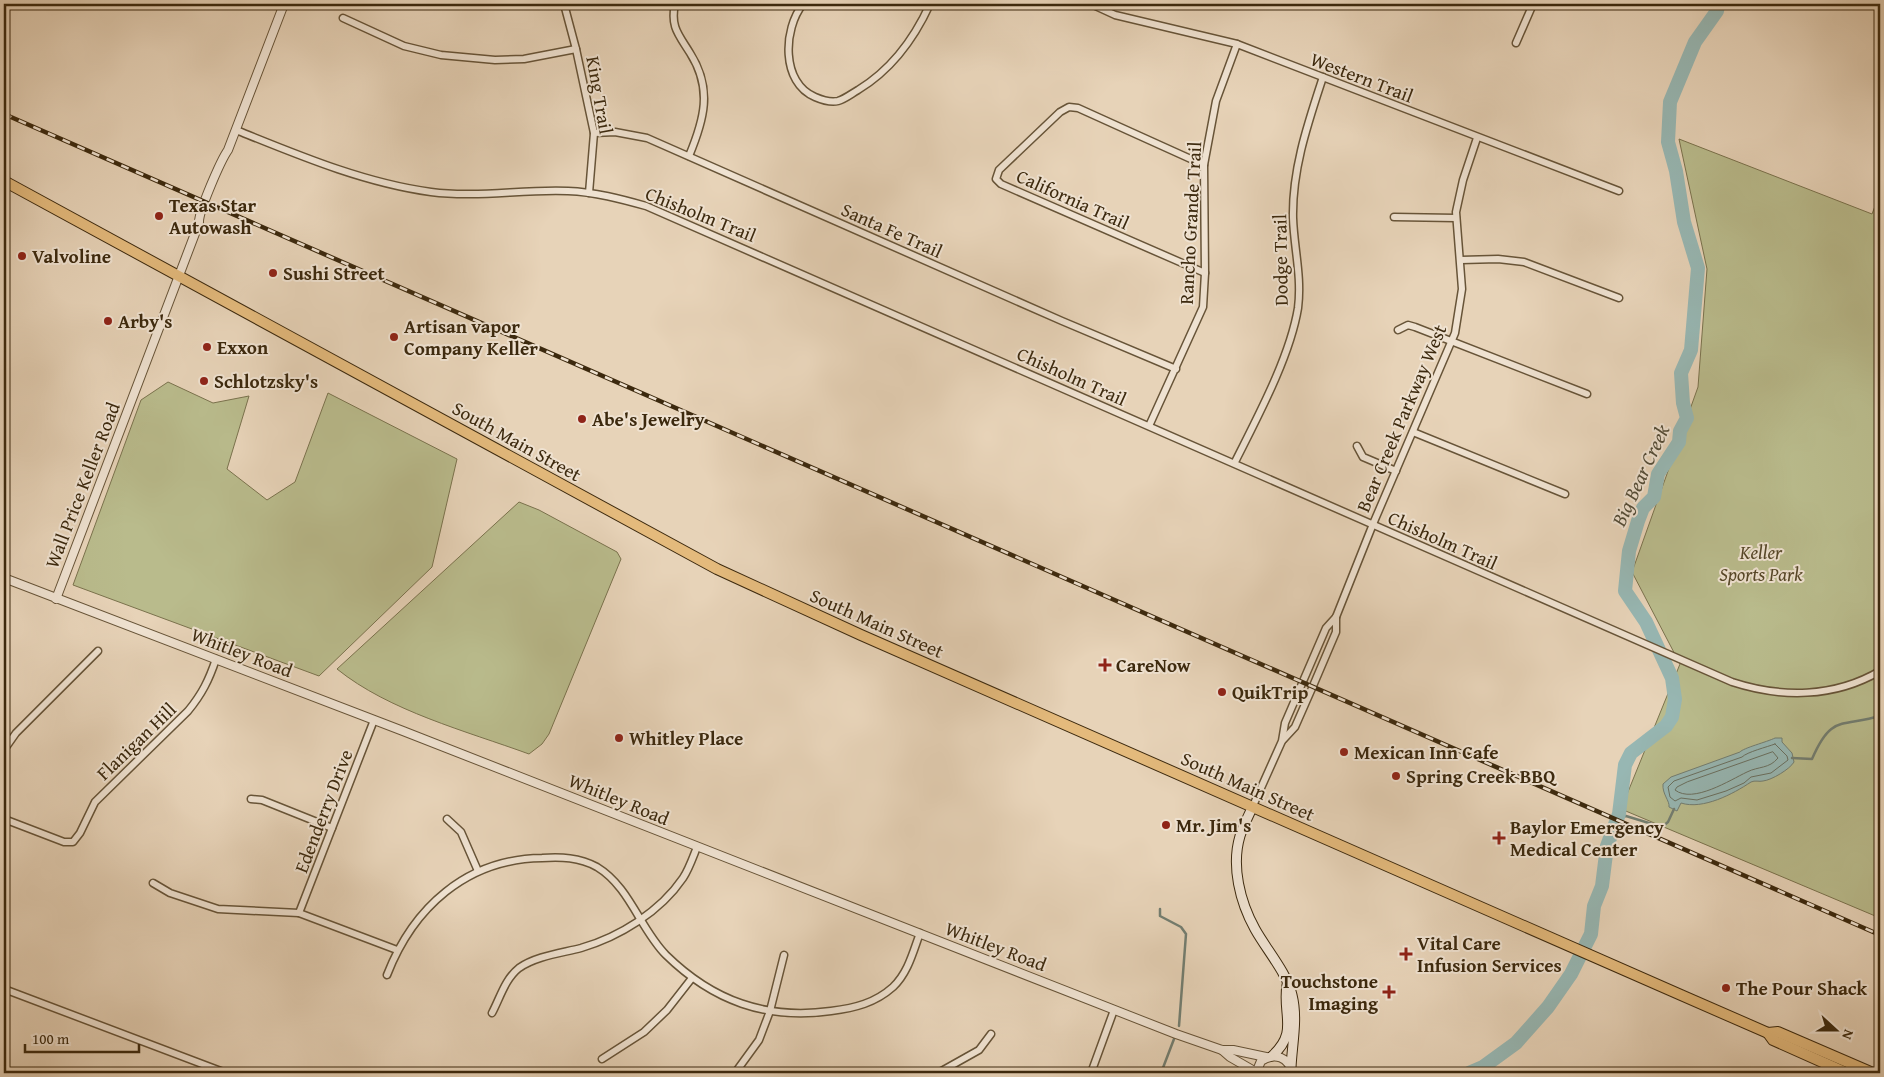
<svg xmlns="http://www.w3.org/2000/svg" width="1884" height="1077" font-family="'Gentium Book Plus',serif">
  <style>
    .green { fill: #b9bb8c; stroke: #7a724d }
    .water { fill: #97b7b3; stroke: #737e71 }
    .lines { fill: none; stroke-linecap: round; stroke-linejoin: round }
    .shore { stroke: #6a7060; stroke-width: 1 }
    .stream { stroke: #737e71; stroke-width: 2.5 }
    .river { stroke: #97b7b3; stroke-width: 14 }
    .minor-casing { stroke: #675438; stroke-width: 9 }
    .tertiary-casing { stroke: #675438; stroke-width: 10 }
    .secondary-casing { stroke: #3c290e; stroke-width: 11 }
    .primary-casing { stroke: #3c290e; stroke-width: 12 }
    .minor { stroke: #efe2d1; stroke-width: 6 }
    .tertiary { stroke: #efe2d1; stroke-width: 8 }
    .secondary { stroke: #efe2d1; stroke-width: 9 }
    .primary { stroke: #e4ba7c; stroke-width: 10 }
    .rail-casing { stroke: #3c290e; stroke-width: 4.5 }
    .rail { stroke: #efe2d1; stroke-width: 2.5; stroke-dasharray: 8; stroke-linecap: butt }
    .poi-dot { fill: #8f2418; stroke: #efe2d1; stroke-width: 2 }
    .labels { text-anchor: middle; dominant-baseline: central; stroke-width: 4; stroke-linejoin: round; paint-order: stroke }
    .street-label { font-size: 19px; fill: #3c290e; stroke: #efe2d1 }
    .poi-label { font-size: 19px; font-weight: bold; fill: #3c290e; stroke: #efe2d1; text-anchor: start }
    .park-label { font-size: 19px; font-style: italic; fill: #554627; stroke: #efe2d1 }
    .water-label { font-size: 20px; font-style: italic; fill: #534c37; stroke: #efe2d1 }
  </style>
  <rect width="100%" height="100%" fill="#e7d3b8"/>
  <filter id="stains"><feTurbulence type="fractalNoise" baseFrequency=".004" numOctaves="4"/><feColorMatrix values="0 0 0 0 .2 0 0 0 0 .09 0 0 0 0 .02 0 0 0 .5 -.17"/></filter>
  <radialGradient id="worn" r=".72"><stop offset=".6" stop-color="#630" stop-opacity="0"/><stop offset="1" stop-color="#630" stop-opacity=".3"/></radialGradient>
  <g class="green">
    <path d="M1679,139L1872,214L1880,193V918L1621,809L1680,664L1632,572L1698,387L1707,269Z"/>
    <path d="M168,382L213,403L249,396L227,469L267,500L295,482L328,393L457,459L432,567L319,676L73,585L141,400Z"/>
    <path d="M519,502L539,510L617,552L621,559L549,734L542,744L529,754C466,731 389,711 337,669Z"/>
  </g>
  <path class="water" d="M1775,738H1782V742L1792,753L1794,762C1790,769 1772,780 1763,781C1759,782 1755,780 1751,782C1733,794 1703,810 1681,803L1677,811L1669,807C1670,801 1662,794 1663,784L1671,777L1740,752C1743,748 1767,742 1775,738Z"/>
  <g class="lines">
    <g class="shore">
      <path d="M1775,744L1787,756L1788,760L1771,773L1751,777L1744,783L1726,791L1697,800L1681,798L1675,801L1670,797L1668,787L1674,781L1742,757C1747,752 1767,747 1775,744Z"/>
      <path d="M1773,752L1778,758C1769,769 1759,766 1747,772C1730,780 1693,804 1675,790L1677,787L1687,782Z"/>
    </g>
    <g class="stream">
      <path d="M1792,758L1812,759C1831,715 1840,727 1880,716"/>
      <path d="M1618,817L1626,816L1662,827L1668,822L1674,809"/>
      <path d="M1160,909V916L1181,927L1186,934L1179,1026"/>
      <path d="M1161,1073L1174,1039"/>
    </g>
    <path class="river" d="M1469,1073L1483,1067L1516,1043L1548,1007L1571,974L1591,934L1594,906L1602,886L1607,846L1619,814L1625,765L1631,753L1666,726L1672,717L1675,699L1672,678L1646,622L1625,591L1629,551L1638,521L1643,508L1654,497L1658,474L1679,442L1680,431L1687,418L1683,403L1681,373L1691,350L1698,268L1684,222L1676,171L1668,142L1670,102L1695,42L1717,11L1718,4"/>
    <defs>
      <g id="minor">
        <path d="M564,4L576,49L594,133L589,193"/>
        <path d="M675,4C670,27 679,35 690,53C713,89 704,120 689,156"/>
        <path d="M803,4C783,29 781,83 815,97C822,100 830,103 838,101C845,99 851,94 858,90C891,70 914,39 930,4"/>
        <path d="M1091,4L1115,15L1237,44L1619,191"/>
        <path d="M343,18L404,46L441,55L495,60L524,59L576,49"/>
        <path d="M1516,43L1533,4"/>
        <path d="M236,130C298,155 364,183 431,192C477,198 522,189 568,191C595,192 621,199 646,206L1732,682C1781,698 1834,698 1880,671"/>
        <path d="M594,133L615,132L647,138L1062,321L1176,369"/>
        <path d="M1204,165L1078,108L1069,107L1060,112L999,170L996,179L1001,184L1205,273"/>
        <path d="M1394,217L1456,218"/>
        <path d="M1461,260L1498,259L1524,262L1619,298"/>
        <path d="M1398,330L1408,325L1415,327L1587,394"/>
        <path d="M1149,426L1203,307L1205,273L1204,165L1216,101L1237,44"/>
        <path d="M1413,432L1565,494"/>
        <path d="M1357,446L1363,457L1396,471"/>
        <path d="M1235,462C1257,418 1290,357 1298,308C1302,277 1294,248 1293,218C1292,169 1308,123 1323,77"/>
        <path d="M1283,740L1295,727L1313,686L1336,632V617"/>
        <path d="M4,750L16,733L98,651"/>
        <path d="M251,799L262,800L332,828"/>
        <path d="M1252,808L1282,741L1285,723L1326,628L1336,617L1373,524L1455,333L1462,289L1456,212L1463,180L1477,138"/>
        <path d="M4,819L64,842H73L80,833L95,802L188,711C202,694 209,680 216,659"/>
        <path d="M447,819L461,832L478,871"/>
        <path d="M153,883L170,893L218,909L299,913L397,950"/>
        <path d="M299,913L374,720"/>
        <path d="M387,975C413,908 466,859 542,858C561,857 579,857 597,867C630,887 640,929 666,955C713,1001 766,1020 831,1011C855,1008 875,1003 893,987C908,973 913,952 920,933"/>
        <path d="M4,989L226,1073"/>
        <path d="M492,1013C500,998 505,979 519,968C536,956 562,953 581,948C619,937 660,912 683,878C689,869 693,857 697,847"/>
        <path d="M602,1059L644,1032L667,1010L692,978"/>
        <path d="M735,1073L759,1040L770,1011L784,955"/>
        <path d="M938,1073L979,1050L991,1034"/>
        <path d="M1091,1073L1114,1010"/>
      </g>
      <g id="tertiary">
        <path d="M4,578L403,731L1176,1034L1222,1050H1233L1266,1057"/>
        <path d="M56,599L199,223C198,212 221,160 228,150L284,4"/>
        <path d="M1222,1050L1230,1057L1256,1072"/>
        <path d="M1256,1073L1261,1061C1275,1052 1289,1057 1292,1073"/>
      </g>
      <g id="secondary">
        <path d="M1252,808C1248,817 1243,826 1240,836C1231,866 1240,902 1255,929C1266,949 1287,973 1292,995C1298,1019 1292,1044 1291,1068"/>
        <path d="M1272,1056C1299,1032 1282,1015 1287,985"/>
      </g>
      <g id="primary">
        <path d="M4,181L717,569L861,635L1681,995L1768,1033L1778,1032L1873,1073"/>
        <path d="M1768,1033L1773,1040L1847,1073"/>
      </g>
    </defs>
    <use href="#minor" class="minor-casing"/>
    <use href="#tertiary" class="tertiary-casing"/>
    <use href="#secondary" class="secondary-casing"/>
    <use href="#primary" class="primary-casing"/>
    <use href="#minor" class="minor"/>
    <use href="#tertiary" class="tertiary"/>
    <use href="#secondary" class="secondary"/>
    <use href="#primary" class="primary"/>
    <defs>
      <path id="rail" d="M4,114L1880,935"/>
    </defs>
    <use href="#rail" class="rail-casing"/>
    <use href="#rail" class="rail"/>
  </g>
  <g class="poi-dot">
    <circle cx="159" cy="216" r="5"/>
    <circle cx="22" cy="256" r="5"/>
    <circle cx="273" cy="273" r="5"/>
    <circle cx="108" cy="321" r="5"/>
    <circle cx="394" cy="337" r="5"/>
    <circle cx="207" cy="347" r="5"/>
    <circle cx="204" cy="381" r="5"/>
    <circle cx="582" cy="419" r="5"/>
    <path d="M1102.5 657.5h5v5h5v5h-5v5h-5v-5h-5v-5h5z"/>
    <circle cx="1222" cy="692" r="5"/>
    <circle cx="619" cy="738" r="5"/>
    <circle cx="1344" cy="752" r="5"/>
    <circle cx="1396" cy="776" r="5"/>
    <circle cx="1166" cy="825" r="5"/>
    <path d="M1496.5 830.5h5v5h5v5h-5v5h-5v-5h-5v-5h5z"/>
    <path d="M1403.5 946.5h5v5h5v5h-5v5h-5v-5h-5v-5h5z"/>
    <circle cx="1726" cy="988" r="5"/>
    <path d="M1386.5 984.5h5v5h5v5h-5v5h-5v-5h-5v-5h5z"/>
  </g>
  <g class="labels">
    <g class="street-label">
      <text transform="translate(1362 77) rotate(21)">Western Trail</text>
      <text transform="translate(600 95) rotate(80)">King Trail</text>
      <text transform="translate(1073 199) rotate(24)">California Trail</text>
      <text transform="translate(701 214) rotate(22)">Chisholm Trail</text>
      <text transform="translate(1190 223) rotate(-87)">Rancho Grande Trail</text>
      <text transform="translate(892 230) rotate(24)">Santa Fe Trail</text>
      <text transform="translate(1280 260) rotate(-91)">Dodge Trail</text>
      <text transform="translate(1072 376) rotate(24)">Chisholm Trail</text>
      <text transform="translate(1401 418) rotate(-67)">Bear Creek Parkway West</text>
      <text transform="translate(517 441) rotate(29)">South Main Street</text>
      <text transform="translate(82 485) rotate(-69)">Wall Price Keller Road</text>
      <text transform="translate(1443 540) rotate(24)">Chisholm Trail</text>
      <text transform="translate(877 623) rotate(24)">South Main Street</text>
      <text transform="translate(242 652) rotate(21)">Whitley Road</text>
      <text transform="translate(136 741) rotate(-44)">Flanigan Hill</text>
      <text transform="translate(1248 786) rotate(24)">South Main Street</text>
      <text transform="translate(619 799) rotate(22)">Whitley Road</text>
      <text transform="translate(323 811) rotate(-69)">Edenderry Drive</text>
      <text transform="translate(996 946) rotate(21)">Whitley Road</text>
    </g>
    <g class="poi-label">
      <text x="169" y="205">Texas Star<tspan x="169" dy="22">Autowash</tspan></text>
      <text x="32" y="256">Valvoline</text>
      <text x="283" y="273">Sushi Street</text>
      <text x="118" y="321">Arby's</text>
      <text x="404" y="326">Artisan vapor<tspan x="404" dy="22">Company Keller</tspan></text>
      <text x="217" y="347">Exxon</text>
      <text x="214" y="381">Schlotzsky's</text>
      <text x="592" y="419">Abe's Jewelry</text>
      <text x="1116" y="665">CareNow</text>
      <text x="1232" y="692">QuikTrip</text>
      <text x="629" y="738">Whitley Place</text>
      <text x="1354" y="752">Mexican Inn Cafe</text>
      <text x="1406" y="776">Spring Creek BBQ</text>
      <text x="1176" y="825">Mr. Jim's</text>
      <text x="1510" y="827">Baylor Emergency<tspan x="1510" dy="22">Medical Center</tspan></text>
      <text x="1417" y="943">Vital Care<tspan x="1417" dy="22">Infusion Services</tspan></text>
      <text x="1378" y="981" text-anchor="end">Touchstone<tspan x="1378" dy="22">Imaging</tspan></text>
      <text x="1736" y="988">The Pour Shack</text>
    </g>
    <g class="park-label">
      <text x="1761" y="552">Keller<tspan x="1761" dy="22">Sports Park</tspan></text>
    </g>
    <g class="water-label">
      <text transform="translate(1640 475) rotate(-65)">Big Bear Creek</text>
    </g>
  </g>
  <rect width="1884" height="1077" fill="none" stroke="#e7d3b8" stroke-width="20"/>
  <rect x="5" y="5" width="1874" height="1067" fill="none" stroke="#3c290e" stroke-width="2.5"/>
  <rect x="10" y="10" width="1864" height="1057" fill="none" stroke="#3c290e"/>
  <g transform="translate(1836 1030) rotate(111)" stroke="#efe2d1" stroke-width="4" paint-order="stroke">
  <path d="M0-4L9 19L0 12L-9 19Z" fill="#3c290e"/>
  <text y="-8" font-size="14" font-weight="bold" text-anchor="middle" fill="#3c290e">N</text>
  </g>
  <path d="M25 1044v8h114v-8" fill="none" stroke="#3c290e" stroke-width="2.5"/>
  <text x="32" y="1044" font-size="15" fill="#3c290e" stroke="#efe2d1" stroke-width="4" paint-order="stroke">100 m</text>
  <rect width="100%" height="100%" filter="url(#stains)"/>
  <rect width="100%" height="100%" fill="url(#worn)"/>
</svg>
